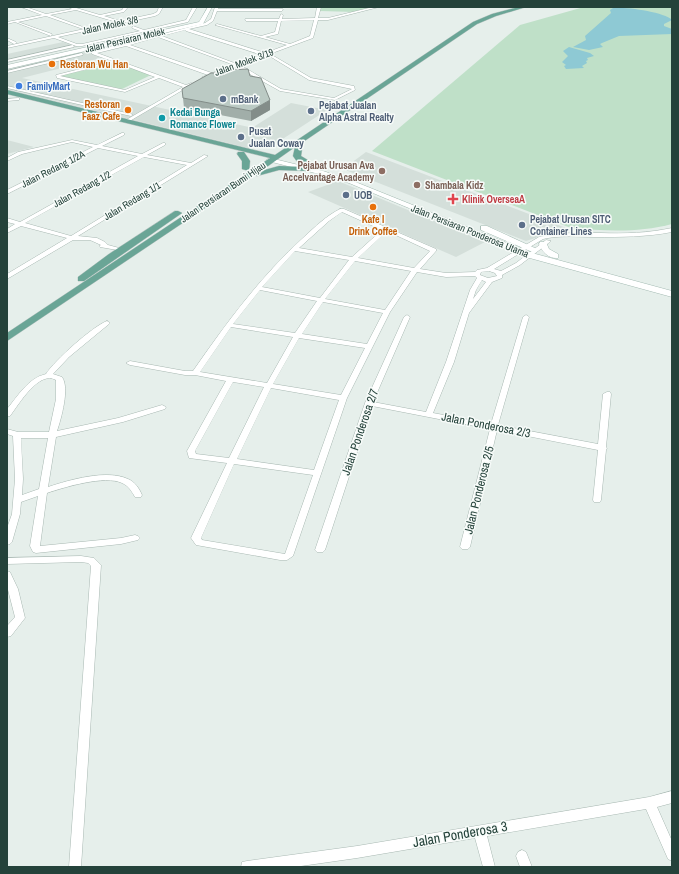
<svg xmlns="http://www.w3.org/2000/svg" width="679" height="874" font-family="'Archivo Narrow',sans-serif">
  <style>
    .built { fill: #d4dfda }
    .green { fill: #bfe0c8 }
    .water { fill: #8ec9d4 }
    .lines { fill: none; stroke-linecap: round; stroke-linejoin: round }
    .street-casing { stroke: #a8b8b2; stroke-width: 1 }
    .secondary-casing { stroke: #a4bbb3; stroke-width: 1 }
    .primary-casing { stroke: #c2cac8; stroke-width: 1 }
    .street { fill: #fff; fill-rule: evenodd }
    .secondary { fill: #fff; fill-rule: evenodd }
    .primary { fill: #6aa596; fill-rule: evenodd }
    .wall { fill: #a1aea9 }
    .shaded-wall { fill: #838d89 }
    .building { fill: #bbcac4; stroke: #838d89 }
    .food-dot { fill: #e8710a; stroke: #f7fbf9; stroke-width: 1.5 }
    .shop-dot { fill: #3f7fe0; stroke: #f7fbf9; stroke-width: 1.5 }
    .service-dot { fill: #5c6f8a; stroke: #f7fbf9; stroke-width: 1.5 }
    .culture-dot { fill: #0f9aa8; stroke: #f7fbf9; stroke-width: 1.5 }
    .education-dot { fill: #8d6e63; stroke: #f7fbf9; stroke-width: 1.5 }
    .health-dot { fill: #e0444e; stroke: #f7fbf9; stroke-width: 1.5 }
    .labels { text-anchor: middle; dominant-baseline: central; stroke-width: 3; stroke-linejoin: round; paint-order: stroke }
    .far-street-label { font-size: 10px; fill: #24423a; stroke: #f7fbf9 }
    .far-food-label { font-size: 10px; font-weight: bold; fill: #c56008; stroke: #f7fbf9; text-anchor: start }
    .far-shop-label { font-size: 10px; font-weight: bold; fill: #366cbe; stroke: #f7fbf9; text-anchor: start }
    .far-service-label { font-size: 10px; font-weight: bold; fill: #4e5e75; stroke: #f7fbf9; text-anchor: start }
    .far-culture-label { font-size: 10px; font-weight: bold; fill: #0d838f; stroke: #f7fbf9; text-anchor: start }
    .far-education-label { font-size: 10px; font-weight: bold; fill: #785e54; stroke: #f7fbf9; text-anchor: end }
    .far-health-label { font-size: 10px; font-weight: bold; fill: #be3a42; stroke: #f7fbf9; text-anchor: start }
    .street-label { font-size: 12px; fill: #24423a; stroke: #f7fbf9 }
    .near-street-label { font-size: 14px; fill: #24423a; stroke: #f7fbf9 }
  </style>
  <rect width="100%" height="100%" fill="#e6efeb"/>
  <g class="built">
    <path d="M63,42L78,47L7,63V54Z"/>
    <path d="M85,51L101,58L22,78L249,127L255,126L291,103L327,110L275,144L249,148L7,89V70Z"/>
    <path d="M7,140L34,147L7,154Z"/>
    <path d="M366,152L566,228L526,241L343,169Z"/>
    <path d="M338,181L485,242L456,257L308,192Z"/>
  </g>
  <g class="green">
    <path d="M321,7H375L355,12L320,11Z"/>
    <path d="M584,7H672V224C639,233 604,231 571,228L372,151L520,25Z"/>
    <path d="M118,63L151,75L122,89L62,77V75Z"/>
  </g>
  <g class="water">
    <path d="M613,8C626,7 664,12 672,20L664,24V26L672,29V34L619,36L602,43L600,44L603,47L589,50L573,47L586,40L585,36L611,13L610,10Z"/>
    <path d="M569,47L590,53L594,56L587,58L588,60L586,61L587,63L582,66L584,68L566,69L564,66L566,65L562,62L568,56L563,51Z"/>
  </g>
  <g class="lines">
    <defs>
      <g id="street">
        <path d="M21,7H26L46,14L72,9L68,7H73L100,15L122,10L124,7H128L124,12L104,16L120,21L153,14L157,12L159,7H163L159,14L155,16L58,37L77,44H82L140,31L132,28L133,26L144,30L186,20L193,7H197L188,22L147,31L159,35L205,23L211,19L215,7H219L218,9H283L282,11H217L213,21L207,25L189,29L265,53L287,45L215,25L217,24L261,36L275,32L278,21H246L245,19H279L281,14L283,15L282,19L315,18L317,7H321L318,18H328L373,7H379L328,20H318L313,38L240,65L281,89L334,98L352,89L309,80L271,57L272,55L311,78L354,86L355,90L335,100L280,91L237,67L203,79L202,77L208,75L126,46L97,53L186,85L191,83L193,84L128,122H126V120L183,87L159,78L125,92L57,78L56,75L112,61L92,54V52L123,43L155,36L143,32L82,46H76L54,38L7,48V46L116,22L76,10L50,15L83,27V29L46,16L18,22L52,34L51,36L15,22L7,24V22L42,15ZM314,20L310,36L290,44L265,37L278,34L281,21ZM185,30L186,31L262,55L237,64L162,36ZM158,37L234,65L212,73L130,45ZM115,62L155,77L125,90L60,76Z"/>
        <path d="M7,38L16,42L17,43L14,44L7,40Z"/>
        <path d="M73,45L74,47L7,62V60Z"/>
        <path d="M82,53L83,55L7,73V71Z"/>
        <path d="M7,86L131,114L133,115L131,116L7,88Z"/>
        <path d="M18,98H19V100L7,101V99Z"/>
        <path d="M122,133H124V135L102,146L142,154L163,143H165V145L147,155L191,163L204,155L208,156L78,236L97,238L105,242L108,245L123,249V251L100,247L99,246L101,245L90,240H73L7,279V274L67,238L21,226L7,233V229L15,224L7,222V218L20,222L138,156L98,148L7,194V190L93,147L72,142L22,154L7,161V158L18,152L72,140L97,145ZM144,157L187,165L71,236L25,223Z"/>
        <path d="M340,209H344L436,249V251L420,269L446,273L475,272L477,270L487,268L539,237C559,232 580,233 601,233C625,234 648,233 672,228V232C646,237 621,237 595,237C578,237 560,235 543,239L494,269L501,271L516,263L546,240L551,241L520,265L502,275V278L492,282L469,313L454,362L433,413L491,424L523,317L526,315L528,316L529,317L498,425L598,444L603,394L607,392H610L611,394L606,447L607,448L606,450L601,500L600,502H594L593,500L598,450L497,430L470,547L468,549H462L460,547L490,429L372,406L325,550L323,552H317L315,550L365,403L404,317L407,315L410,317L373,402L426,412L446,362L470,290L477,278L475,276L446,277L417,272L390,312L347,398L293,556L287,560H280L196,545L191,538L227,463L189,458L187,451L226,381L195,375H185L130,365L126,363L130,361L185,371H193C227,322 261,276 304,237C315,227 326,216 340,209ZM342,212L382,230L352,257L299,248L329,221ZM387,231L430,251L414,268L358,258ZM295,251L349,260L320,298L262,287ZM355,261L411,271L385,310L325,299ZM489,271L495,273L497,276L488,278L480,275L481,272ZM482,280L486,282L473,299L476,290ZM260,290L317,301L295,333L233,324ZM323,302L383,313L367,344L302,334ZM231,327L293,337L267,383L200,372ZM299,338L365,348L341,395L273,384ZM233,382L264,387L229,458L196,454L195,451ZM271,388L339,400L314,470L237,459ZM234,464L313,475L285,554L202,540L201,538Z"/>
        <path d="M107,321L110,323L109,324L69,357L53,374L62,377C70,388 61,419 57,431L118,418L162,405L166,407L165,409L123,422L56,437L48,487C69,480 107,469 128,479C135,482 139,488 142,495L141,497H135C132,492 129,486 122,483C105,475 65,487 47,493L40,546L121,538L135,535L138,536L140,538L138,540L121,544L36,553L33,552L30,546L38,496L21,502L20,514L12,542L10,544L7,545V528L12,514L15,479L13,436L7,434V429L18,432H49L56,399V380C39,370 19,404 10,416H7V409C18,396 28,378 46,374C54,361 93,326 107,321ZM21,438H48L39,489L22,495L23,479Z"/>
        <path d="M81,556L94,558L101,565L81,867H69L91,566L88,563L81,562L7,564V558Z"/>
        <path d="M7,571L10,572L18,589L25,618L11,636L7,637V626L15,617L7,586Z"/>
        <path d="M672,791V803L657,807L672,841V861L668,859L646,809L487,836L495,867H483L475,838L357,858L294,867H241L242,862L247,861L357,846L649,797Z"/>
        <path d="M522,850L526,852L532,867H520L516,856L518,852Z"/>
      </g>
      <g id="secondary">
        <path d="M208,7H212L203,24L7,69V65L199,22Z"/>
        <path d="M270,158L323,171L353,181L532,253L672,291V297L526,257L349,183L319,174L268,161L267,160Z"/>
        <path d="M481,226H487L537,249L533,251H530L481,230Z"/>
        <path d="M540,242H546L549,249L558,254V258C549,259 542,252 539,244Z"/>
      </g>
      <g id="primary">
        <path d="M519,7H526L496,16L477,24L303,142L301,156L311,162V166L298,163L293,156L295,147L261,171L279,166L307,167L311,169L310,171L279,170L257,176L254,175L7,341V333L270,158L7,94V90L275,155L473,22L492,14Z"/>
        <path d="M238,152H244L250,161L249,171L242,169V161L237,154Z"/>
        <path d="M175,211H178L182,213L84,281H78V277L109,254Z"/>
      </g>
    </defs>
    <use href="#street" class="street-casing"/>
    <use href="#secondary" class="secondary-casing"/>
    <use href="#primary" class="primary-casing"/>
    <use href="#street" class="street"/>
    <use href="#secondary" class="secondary"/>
    <use href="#primary" class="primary"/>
  </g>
  <path class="wall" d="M250,76L270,110L251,121L184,108L183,98Z"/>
  <path class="shaded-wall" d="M270,100V110L251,121V111Z"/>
  <path class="building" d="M248,69L250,76L261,78L270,100L251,111L183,98L182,89L211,73H224L223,70Z"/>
  <g class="food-dot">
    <circle cx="52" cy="64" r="4"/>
    <circle cx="128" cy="110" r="4"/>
    <circle cx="373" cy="207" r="4"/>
  </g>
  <circle class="shop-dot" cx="19" cy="86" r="4"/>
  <g class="service-dot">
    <circle cx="223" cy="99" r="4"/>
    <circle cx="311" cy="111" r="4"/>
    <circle cx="241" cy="137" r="4"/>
    <circle cx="346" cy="195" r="4"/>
    <circle cx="522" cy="225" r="4"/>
  </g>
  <circle class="culture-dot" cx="162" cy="118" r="4"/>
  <g class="education-dot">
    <circle cx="382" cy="171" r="4"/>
    <circle cx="417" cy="185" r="4"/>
  </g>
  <path class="health-dot" d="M451 193h4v4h4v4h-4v4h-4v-4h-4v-4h4z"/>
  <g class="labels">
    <g class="far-street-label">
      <text transform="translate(110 25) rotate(-12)">Jalan Molek 3/8</text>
      <text transform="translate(125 40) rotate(-13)">Jalan Persiaran Molek</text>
      <text transform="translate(244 62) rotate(-20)">Jalan Molek 3/19</text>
      <text transform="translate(53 169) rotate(-27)">Jalan Redang 1/2A</text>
      <text transform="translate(82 189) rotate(-29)">Jalan Redang 1/2</text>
      <text transform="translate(223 192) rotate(-34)">Jalan Persiaran Bumi Hijau</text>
      <text transform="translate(132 201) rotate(-31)">Jalan Redang 1/1</text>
      <text transform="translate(470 231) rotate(22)">Jalan Persiaran Ponderosa Utama</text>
    </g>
    <g class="far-food-label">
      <text x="60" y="64">Restoran Wu Han</text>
      <text x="120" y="104" text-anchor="end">Restoran<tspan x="120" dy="12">Faaz Cafe</tspan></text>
      <text x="373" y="219" text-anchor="middle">Kafe I<tspan x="373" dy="12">Drink Coffee</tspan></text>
    </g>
    <g class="far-shop-label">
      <text x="27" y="86">FamilyMart</text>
    </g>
    <g class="far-service-label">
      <text x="231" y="99">mBank</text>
      <text x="319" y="105">Pejabat Jualan<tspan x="319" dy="12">Alpha Astral Realty</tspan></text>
      <text x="249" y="131">Pusat<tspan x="249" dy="12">Jualan Coway</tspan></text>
      <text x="354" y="195">UOB</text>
      <text x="530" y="219">Pejabat Urusan SITC<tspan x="530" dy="12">Container Lines</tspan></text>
    </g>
    <g class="far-culture-label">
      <text x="170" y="112">Kedai Bunga<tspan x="170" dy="12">Romance Flower</tspan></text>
    </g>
    <g class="far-education-label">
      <text x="374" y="165">Pejabat Urusan Ava<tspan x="374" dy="12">Accelvantage Academy</tspan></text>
      <text x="425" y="185" text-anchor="start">Shambala Kidz</text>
    </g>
    <g class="far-health-label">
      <text x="462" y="199">Klinik OverseaA</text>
    </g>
    <g class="street-label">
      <text transform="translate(486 425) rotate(11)">Jalan Ponderosa 2/3</text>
      <text transform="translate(360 432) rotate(-71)">Jalan Ponderosa 2/7</text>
      <text transform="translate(479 490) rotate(-76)">Jalan Ponderosa 2/5</text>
    </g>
    <g class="near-street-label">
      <text transform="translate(460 834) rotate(-10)">Jalan Ponderosa 3</text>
    </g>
  </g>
  <rect width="679" height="874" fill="none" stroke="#24423a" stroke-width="16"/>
</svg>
